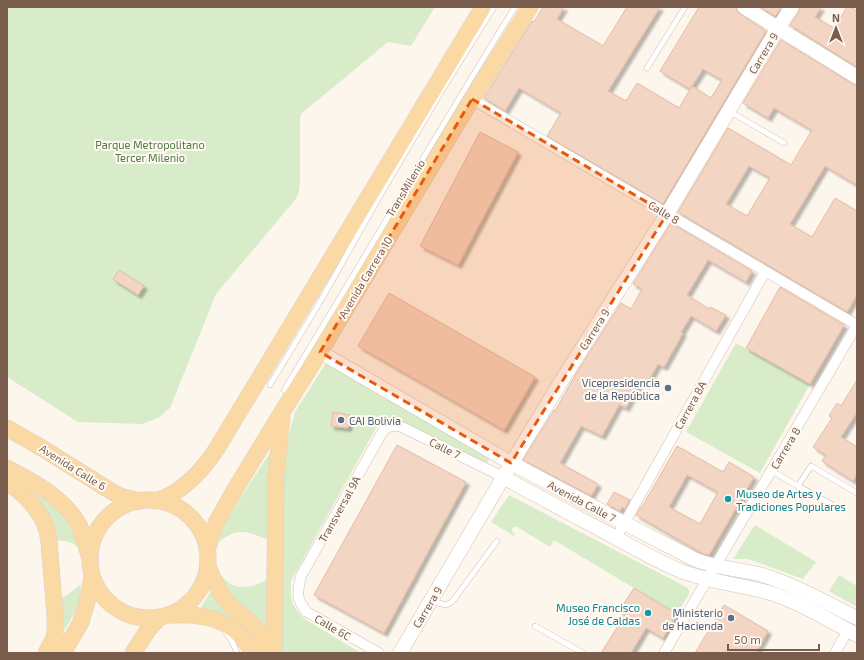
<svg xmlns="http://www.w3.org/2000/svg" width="864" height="660" font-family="'Exo 2',sans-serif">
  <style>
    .green { fill: #d8ecc9 }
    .building { fill: #f3d5c3; stroke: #e6bba3; fill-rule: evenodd; filter: url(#shadow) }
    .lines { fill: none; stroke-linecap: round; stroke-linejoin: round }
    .lane-casing { stroke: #d1beb0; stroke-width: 6 }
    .street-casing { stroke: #d1beb0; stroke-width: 11 }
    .secondary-casing { stroke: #d6c0b0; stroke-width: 15 }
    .primary-casing { stroke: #dad1cd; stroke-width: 17 }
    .lane { stroke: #fff; stroke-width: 5 }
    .street { stroke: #fff; stroke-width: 10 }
    .secondary { stroke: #fff; stroke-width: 14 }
    .primary { stroke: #fbd9a5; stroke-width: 16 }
    .marked { fill: #e8590c; fill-opacity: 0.2; stroke: #e8590c; stroke-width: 3; stroke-dasharray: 8 5; stroke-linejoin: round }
    .service-dot { fill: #5c6f8a; stroke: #fffaf3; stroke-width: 1.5 }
    .culture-dot { fill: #0f9aa8; stroke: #fffaf3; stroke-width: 1.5 }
    .labels { text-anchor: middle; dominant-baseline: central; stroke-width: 4; stroke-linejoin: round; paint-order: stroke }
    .street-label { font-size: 11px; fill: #7a5c4d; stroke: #fffaf3 }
    .park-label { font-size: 11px; fill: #537a41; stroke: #fffaf3 }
    .service-label { font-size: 11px; fill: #4e5e75; stroke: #fffaf3; text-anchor: end }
    .culture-label { font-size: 11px; fill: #0d838f; stroke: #fffaf3; text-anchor: start }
  </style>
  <defs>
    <filter id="shadow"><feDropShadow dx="3.5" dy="3.5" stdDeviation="1" flood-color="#0004"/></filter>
  </defs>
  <rect width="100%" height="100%" fill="#fdf6ec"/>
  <g class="green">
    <path d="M7,7H435L411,46L388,42L301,114L300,120V183L299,192L295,200L216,294L170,408L158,418L142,424L78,422L7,377Z"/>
    <path d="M736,343L810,384L760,473L686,432Z"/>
    <path d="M326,363L490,458L486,464L395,422C386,421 383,423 376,428L291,581C290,601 291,606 306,620L361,653H281L284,464L290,430L295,412Z"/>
    <path d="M273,448L271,541C251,533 237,525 219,543L224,526L243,494Z"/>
    <path d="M31,492C42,498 57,505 64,515C72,525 76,537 80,549C73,542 66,540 56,541Z"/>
    <path d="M509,495L688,588L689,591V594L677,614L554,540L550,547L517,527H513L512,530L513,533L515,534L514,536L491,522Z"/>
    <path d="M755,525L816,562L803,579L748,559H733Z"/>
    <path d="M219,572C223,577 227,583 233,585C245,590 260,584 270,578L269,634L231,596Z"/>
    <path d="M839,575L857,586V607L829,591Z"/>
    <path d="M81,584C82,603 72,619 61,635L60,598C69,595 74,590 81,584Z"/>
    <path d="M212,589L247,626L265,653L200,609Z"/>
  </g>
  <g class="building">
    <path d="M543,7H564L557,19L603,46L627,7H660L608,91L626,101L637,83L679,108L692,86L690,89L660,71L699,7H736L737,11L740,14L766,31L663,204L547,136L561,113L519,88L505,111L484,98L532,21L534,22ZM703,69L722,80L711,98L692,86Z"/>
    <path d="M760,7H782L775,16Z"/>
    <path d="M800,7H821L815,17L834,28L847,7H851L857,11V67L790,25L799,12Z"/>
    <path d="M781,40L853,84L857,85V185L825,166L790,224L812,237L835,198L857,211V295L847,312L678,212L728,128L791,165L812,130L774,108L768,118L743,103ZM749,166L770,178L747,216L726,204Z"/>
    <path d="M480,132L518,152L458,265L420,246Z"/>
    <path d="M671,223L752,271L746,282L708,260L687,295L709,309L710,307L726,315L716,331L691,316L681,332L683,333L664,367L658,364L646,385L640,382L626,408L619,405L602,436L581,426L560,463L598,484L591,496L523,460L554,410L555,411L577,372L621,303L631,309L642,289L633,284Z"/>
    <path d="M119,270L144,286L138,295L113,279Z"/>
    <path d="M780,287L844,325L810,384L746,348Z"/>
    <path d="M389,293L535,377L504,430L358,346Z"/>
    <path d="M857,380V412L841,437L857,447V474L853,481L822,461L826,455L813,447L832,418L829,416L837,403L841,406Z"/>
    <path d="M333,412L350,415L348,428L331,426Z"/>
    <path d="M397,445L466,482L384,633L314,595Z"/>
    <path d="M677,446L723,472L729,462L754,477L709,555L704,554L636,515L641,507H642ZM687,475L718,492L700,524L669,507Z"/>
    <path d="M614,492L630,500L625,509L622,507L620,511L607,504Z"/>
    <path d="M634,588L677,614L663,638L646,628L631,653H601L625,615L619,611Z"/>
    <path d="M724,605L768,631L756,653H695Z"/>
  </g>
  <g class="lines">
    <defs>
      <g id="lane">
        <path d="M647,68L685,7"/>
        <path d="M729,111L784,143"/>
        <path d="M270,385L320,302L381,194L441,92L494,7"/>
        <path d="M284,390C362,263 436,134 515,7"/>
        <path d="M772,471L798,486L811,466L857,493"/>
        <path d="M798,486L831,504"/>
        <path d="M431,601L446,605L452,602L497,541"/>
        <path d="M535,626L583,653"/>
        <path d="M224,630L232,641L237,653"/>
      </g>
      <g id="street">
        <path d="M472,99L857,325"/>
        <path d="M616,538L765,272"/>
        <path d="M379,653L307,612C296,600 297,592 301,576L383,431C388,425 394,425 402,427L503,477"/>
        <path d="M664,653L857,325"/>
        <path d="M835,653L848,630"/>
      </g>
      <g id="secondary">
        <path d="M744,7L857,77"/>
        <path d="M320,352L511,463"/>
        <path d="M517,466L624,523L696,560C716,568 738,569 759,574C793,584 825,602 857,618"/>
        <path d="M503,477C537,496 571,514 605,532C629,545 656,561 681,571C710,582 737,584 767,592C798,601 828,620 857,635"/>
        <path d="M400,653L514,459L562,380L667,214L778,28L792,7"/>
      </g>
      <g id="primary">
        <path d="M7,428L42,448L93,480L114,493L123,497L140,501"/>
        <path d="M7,468C34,482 64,498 79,525C83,535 86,545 89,555"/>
        <path d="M7,481L27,498L36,509L42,518L47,530L49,542L55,614V633L53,640L46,653"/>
        <circle cx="149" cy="559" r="59"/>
        <path d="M156,501C182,493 201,472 216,450L483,7"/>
        <path d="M207,550L216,523L234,491L284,409L320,352L472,99L530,7"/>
        <path d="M208,566C213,580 219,593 229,604C235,610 241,614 248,620C258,629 265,640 269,653"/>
        <path d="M171,615C207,613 235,620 253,653"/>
        <path d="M63,653L81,622L89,595L92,576"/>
        <path d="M133,653L148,630L160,617"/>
        <path d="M274,653L276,476L282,417"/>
      </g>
    </defs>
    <use href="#lane" class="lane-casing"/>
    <use href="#street" class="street-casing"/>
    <use href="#secondary" class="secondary-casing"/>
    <use href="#primary" class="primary-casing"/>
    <use href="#lane" class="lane"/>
    <use href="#street" class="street"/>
    <use href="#secondary" class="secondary"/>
    <use href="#primary" class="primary"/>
  </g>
  <path class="marked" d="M472,99L667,214L511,463L320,352Z"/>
  <g class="service-dot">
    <circle cx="668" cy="388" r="4"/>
    <circle cx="341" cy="420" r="4"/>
    <circle cx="731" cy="618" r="4"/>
  </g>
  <g class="culture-dot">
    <circle cx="728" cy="499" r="4"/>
    <circle cx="648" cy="613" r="4"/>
  </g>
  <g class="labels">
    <g class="street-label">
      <text transform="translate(763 53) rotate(-59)">Carrera 9</text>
      <text transform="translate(405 188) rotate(-59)">TransMilenio</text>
      <text transform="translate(664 212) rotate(31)">Calle 8</text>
      <text transform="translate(365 277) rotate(-59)">Avenida Carrera 10</text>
      <text transform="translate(594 329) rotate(-58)">Carrera 9</text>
      <text transform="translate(690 405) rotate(-61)">Carrera 8A</text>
      <text transform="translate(445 448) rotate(26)">Calle 7</text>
      <text transform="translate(785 448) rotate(-59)">Carrera 8</text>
      <text transform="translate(73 467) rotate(32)">Avenida Calle 6</text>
      <text transform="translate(582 501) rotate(28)">Avenida Calle 7</text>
      <text transform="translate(339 509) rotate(-61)">Transversal 9A</text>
      <text transform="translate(427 607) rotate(-59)">Carrera 9</text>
      <text transform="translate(333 627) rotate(30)">Calle 6C</text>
    </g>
    <g class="park-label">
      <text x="150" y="144">Parque Metropolitano<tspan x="150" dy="13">Tercer Milenio</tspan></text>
    </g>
    <g class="service-label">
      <text x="660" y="382">Vicepresidencia<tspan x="660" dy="13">de la República</tspan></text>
      <text x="349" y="420" text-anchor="start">CAI Bolivia</text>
      <text x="723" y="612">Ministerio<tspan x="723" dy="13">de Hacienda</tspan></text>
    </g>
    <g class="culture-label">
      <text x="736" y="493">Museo de Artes y<tspan x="736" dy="13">Tradiciones Populares</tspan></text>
      <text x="640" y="607" text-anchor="end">Museo Francisco<tspan x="640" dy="13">José de Caldas</tspan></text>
    </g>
  </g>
  <rect width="864" height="660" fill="none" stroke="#7a5c4d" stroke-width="16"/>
  <g transform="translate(836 28)" stroke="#fffaf3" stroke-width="3" paint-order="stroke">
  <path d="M0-3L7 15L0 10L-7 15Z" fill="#7a5c4d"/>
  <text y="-6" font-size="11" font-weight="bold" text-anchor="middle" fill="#7a5c4d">N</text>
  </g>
  <path d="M728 644v6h91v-6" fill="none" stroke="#7a5c4d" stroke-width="2"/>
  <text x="734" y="644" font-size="12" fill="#7a5c4d" stroke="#fffaf3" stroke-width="3" paint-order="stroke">50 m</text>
</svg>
